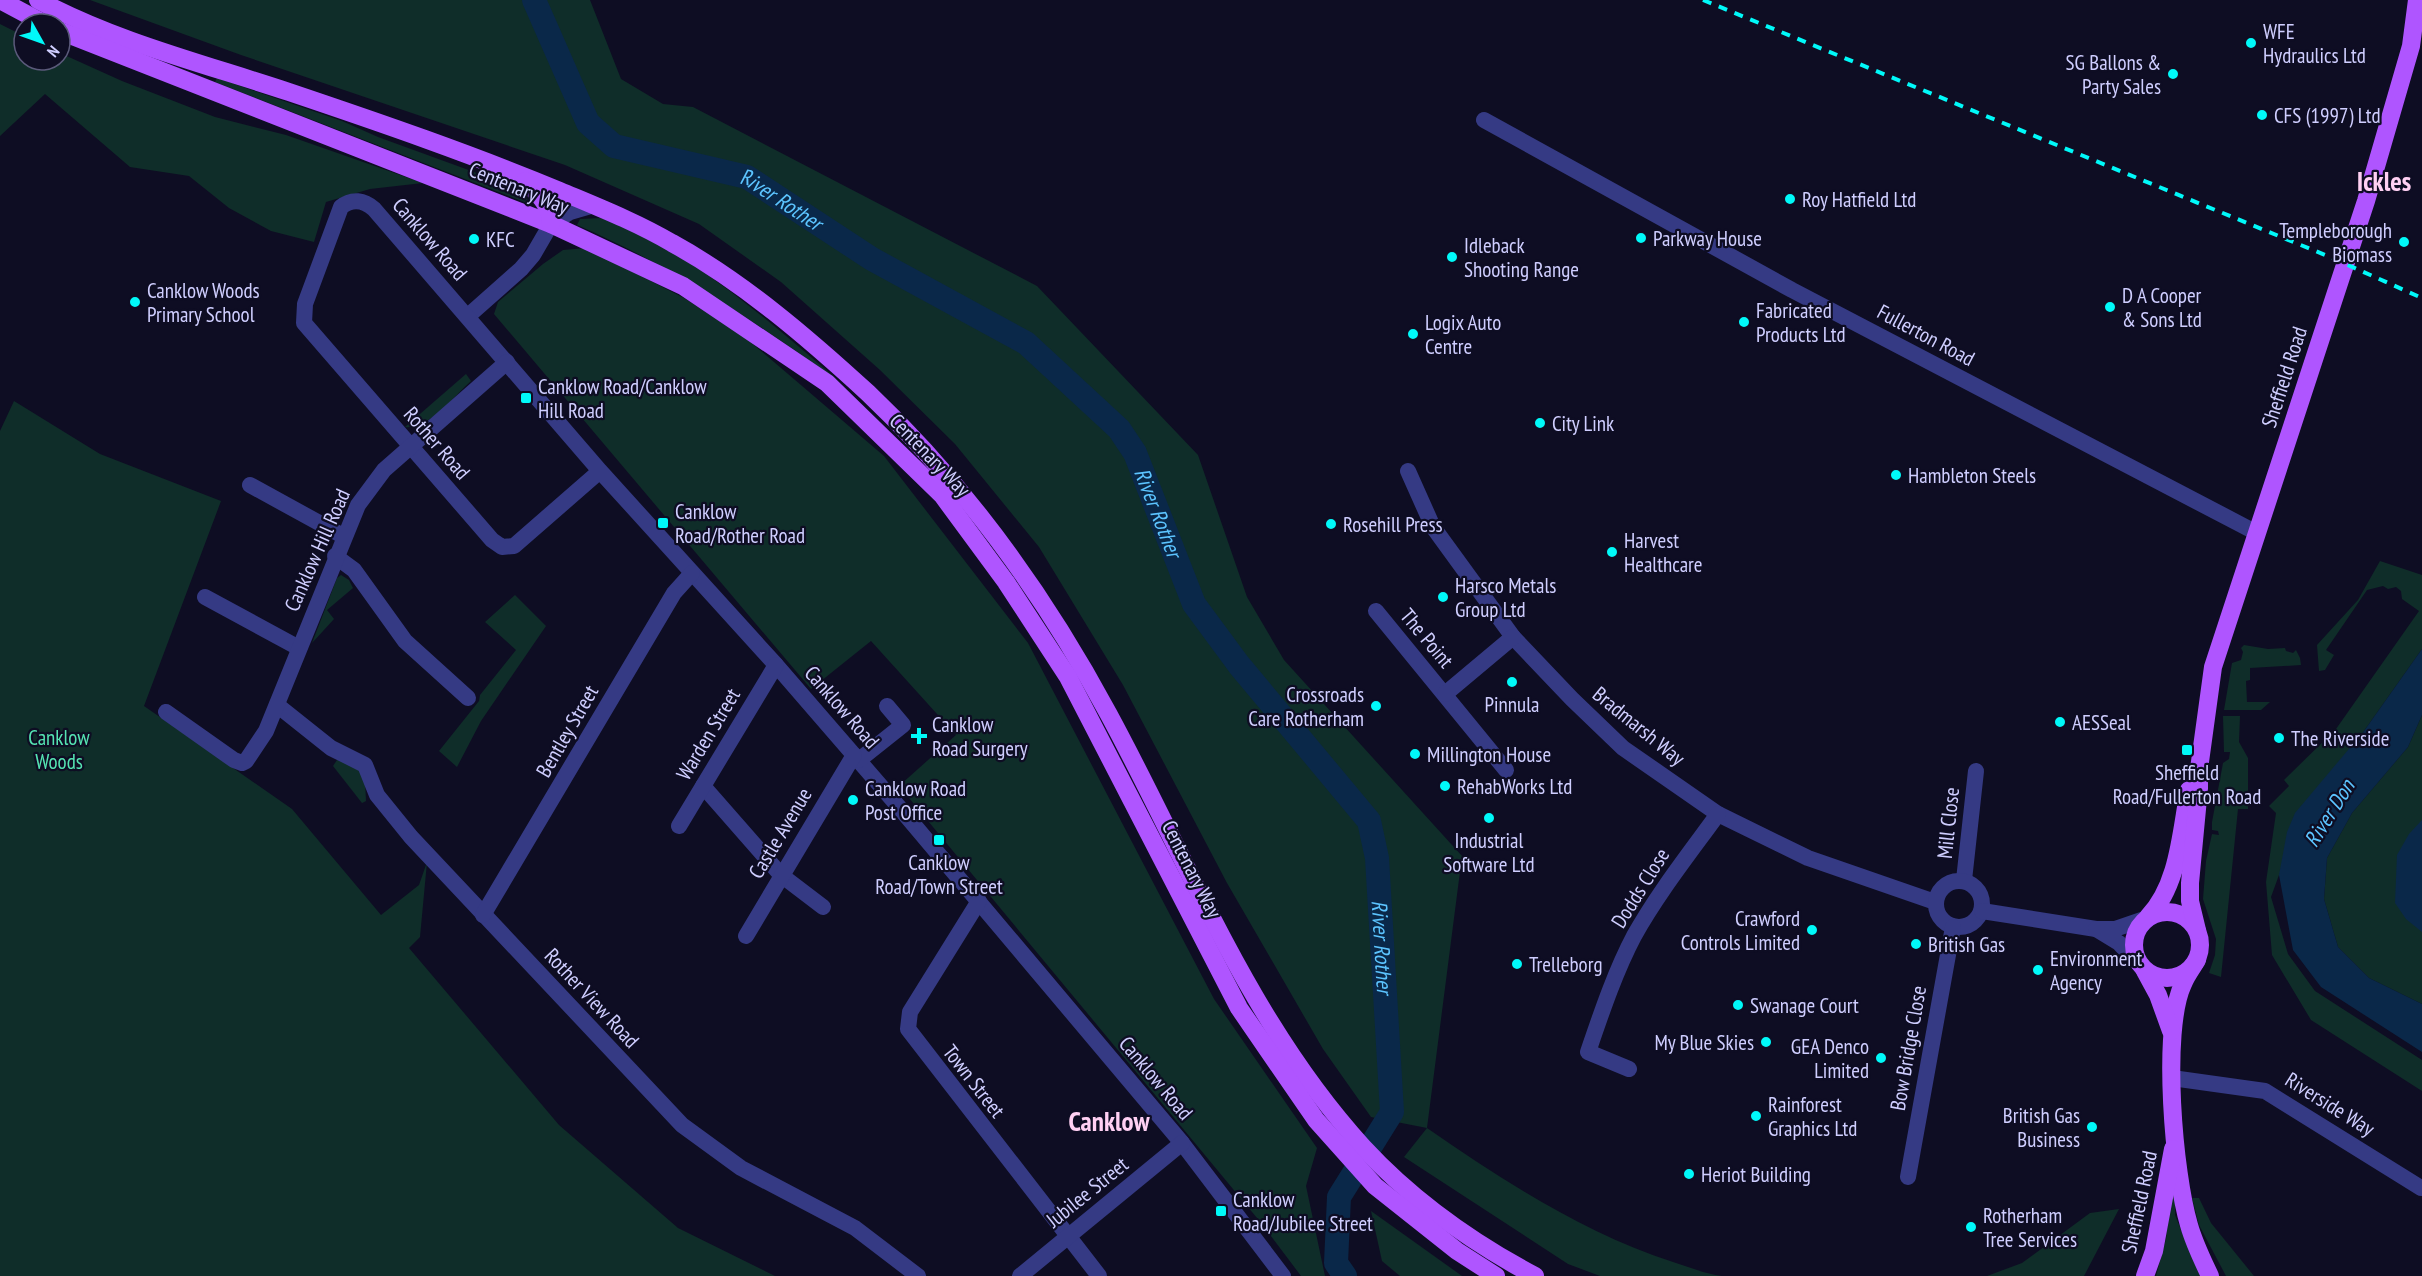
<svg xmlns="http://www.w3.org/2000/svg" width="2422" height="1276" font-family="'PT Sans Narrow',sans-serif">
  <style>
    .green { fill: #0f2d29 }
    .water { fill: #0a2849 }
    .lines { fill: none; stroke-linecap: round; stroke-linejoin: round }
    .river { stroke: #0a2849; stroke-width: 24 }
    .minor { stroke: #353a84; stroke-width: 16 }
    .major { stroke: #af55ff; stroke-width: 18 }
    .rail { stroke: #00f9f9; stroke-width: 4; stroke-dasharray: 9 8; stroke-linecap: butt }
    .poi-dot { fill: #00f9f9; stroke: #0e0d23; stroke-width: 2 }
    .labels { text-anchor: middle; dominant-baseline: central; stroke-width: 4.5; stroke-linejoin: round; paint-order: stroke }
    .poi-label { font-size: 21px; fill: #cfceff; stroke: #0e0d23; text-anchor: start }
    .street-label { font-size: 21px; fill: #cfceff; stroke: #0e0d23 }
    .park-label { font-size: 21px; fill: #55e5b3; stroke: #0e0d23 }
    .water-label { font-size: 22px; font-style: italic; fill: #5cc4ff; stroke: #0e0d23 }
    .district-label { font-size: 27px; font-weight: bold; fill: #ffd0f3; stroke: #0e0d23 }
  </style>
  <rect width="100%" height="100%" fill="#0e0d23"/>
  <g class="green">
    <path d="M90,0H590L621,79L663,104L693,107L1037,286L1198,455L1247,597L1284,660L1462,856L1427,1128C1504,1181 1583,1233 1673,1262C1689,1267 1705,1274 1722,1276H1600L1568,1264L1404,1157L1427,1128L1371,1117L1323,1049L1227,883L1123,685L1039,547L955,444L880,370L781,282L699,224L565,165L241,55Z"/>
    <path d="M0,24L24,36V60H60V53L122,81L215,117L286,135L423,183L370,189L326,202L314,242L271,231L229,208L189,176L130,167L45,94L0,136Z"/>
    <path d="M217,78L342,121L378,137L507,184L521,192L532,205L215,82Z"/>
    <path d="M601,218C693,252 766,319 840,382C756,322 672,266 577,225L580,219Z"/>
    <path d="M586,248L684,298L747,339L884,456L1028,643L1214,999L1317,1148L1306,1186L1325,1276H1301L1262,1224L899,786L956,735L871,641L811,689L494,314L498,302L543,264L563,250Z"/>
    <path d="M466,374L471,381C454,396 429,430 405,427Z"/>
    <path d="M14,401L100,454L221,501L144,706L292,809L381,915L419,885L427,862L420,937L409,948L559,1125L678,1228L775,1276H0V431Z"/>
    <path d="M2380,561L2422,575V649L2364,731L2279,875L2271,897L2288,954L2315,991L2422,1060V1091L2311,1020L2272,955L2266,882L2276,813L2269,806L2289,786L2284,780L2336,729L2419,611L2402,599L2401,591L2396,587L2388,589L2383,586L2367,590L2326,650L2334,655L2325,670L2319,671L2317,645L2358,600Z"/>
    <path d="M341,575L349,580L353,588L327,610L334,619L312,643L337,578Z"/>
    <path d="M515,595L546,626L481,721L457,767L439,751L479,701L480,695L516,650L485,622Z"/>
    <path d="M2244,645L2268,649L2285,648L2286,651L2293,653L2296,650L2300,658L2301,665L2250,668V680L2246,681L2247,702H2270L2261,710H2224L2232,663L2241,660L2243,652L2241,648Z"/>
    <path d="M2422,715V1004L2369,978L2338,947L2324,899L2327,858L2352,813L2408,747Z"/>
    <path d="M2223,716H2240L2239,742L2248,758V809H2238L2221,977L2209,973L2215,955L2216,939L2203,899L2206,861L2212,834L2219,835L2218,831L2212,830V822L2223,763L2229,759L2230,752H2224Z"/>
    <path d="M337,760L346,761L360,768L365,781L366,801L362,803L333,766Z"/>
    <path d="M2172,1184H2175V1215L2200,1276H2156L2166,1239Z"/>
    <path d="M2192,1198H2199L2211,1223L2254,1276H2226L2199,1225Z"/>
    <path d="M2119,1209L2084,1276H1987L2022,1263L2090,1213Z"/>
    <path d="M1371,1211L1462,1276H1400L1382,1261Z"/>
  </g>
  <g class="water">
    <path d="M2422,649V715L2408,747L2352,813L2327,858L2324,899L2338,947L2369,978L2422,1004V1052L2321,987L2293,950L2279,875L2287,832L2295,813L2364,731Z"/>
    <path d="M2422,820V932L2406,919L2395,903L2397,855L2409,834Z"/>
  </g>
  <g class="lines">
    <path class="river" id="s1" d="M534,0L588,123L614,146L747,177L872,259L1026,343L1119,429L1135,453L1194,604L1239,665L1369,821L1377,858L1392,1112L1339,1197L1336,1263L1345,1276"/>
    <g class="minor">
      <path d="M1484,120L1792,290L2255,532"/>
      <path d="M468,316L521,269L533,255L551,224L570,212L594,205"/>
      <path d="M600,471L514,546L502,547L492,540L304,323L305,304L341,207C352,198 364,200 374,209L600,471L776,665L898,806L1182,1143L1283,1276"/>
      <path d="M1408,471L1433,527L1513,637L1572,699L1623,748L1718,814L1808,858L1935,902"/>
      <path d="M250,485L343,536"/>
      <path d="M335,556L354,570L405,641L468,698"/>
      <path d="M205,597L299,648"/>
      <path d="M1376,611L1506,770"/>
      <path d="M1445,694L1513,637"/>
      <path d="M277,705L331,748L365,765L377,795L411,837L682,1125L741,1168L855,1228L918,1276"/>
      <path d="M166,712L234,760L242,763L246,761L266,731L358,505L384,470L507,362"/>
      <path d="M859,760L903,725L887,706"/>
      <path d="M703,786L781,875L823,907"/>
      <path d="M679,826L776,665"/>
      <path d="M1964,880L1976,771"/>
      <circle cx="1959" cy="904" r="23"/>
      <path d="M979,901L910,1012L908,1029L1099,1276"/>
      <path d="M1982,911L2096,929"/>
      <path d="M483,915L674,593L692,573"/>
      <path d="M746,936L854,755"/>
      <path d="M2137,962L2119,943L2096,929H2115L2147,918"/>
      <path d="M1629,1069L1588,1052C1601,1014 1615,972 1634,936C1658,893 1689,854 1718,814"/>
      <path d="M2172,1078L2265,1091L2421,1188"/>
      <path d="M1908,1177L1953,927"/>
      <path d="M1020,1276L1182,1143"/>
    </g>
    <g class="major">
      <path d="M0,0L45,24"/>
      <path d="M38,0C116,42 205,64 289,92C381,123 471,154 560,191C598,207 636,222 672,243C743,282 808,338 868,393C966,486 1044,594 1108,713C1188,860 1248,1021 1363,1147C1411,1199 1473,1243 1535,1276"/>
      <path d="M60,31L551,224L683,286L827,383L942,495L1006,582L1068,677L1239,1008L1316,1120L1375,1186L1457,1251L1496,1276"/>
      <path d="M525,181C538,194 551,205 551,224"/>
      <circle cx="2167" cy="945" r="33"/>
      <path d="M2148,917C2179,885 2181,831 2189,790"/>
      <path d="M2197,930L2190,901V883L2199,788V769L2213,667L2366,201L2411,46L2417,0"/>
      <path d="M2197,960C2192,968 2186,976 2183,984C2161,1031 2174,1175 2189,1225C2194,1243 2202,1259 2210,1276"/>
      <path d="M2145,971L2158,995L2171,1031"/>
      <path d="M2145,1276L2154,1251L2173,1149"/>
    </g>
    <path class="rail" d="M1703,0L2330,257L2422,298"/>
  </g>
  <g class="poi-dot">
    <circle cx="2251" cy="43" r="6"/>
    <circle cx="2173" cy="74" r="6"/>
    <circle cx="2262" cy="115" r="6"/>
    <circle cx="1790" cy="199" r="6"/>
    <circle cx="1641" cy="238" r="6"/>
    <circle cx="474" cy="239" r="6"/>
    <circle cx="2404" cy="242" r="6"/>
    <circle cx="1452" cy="257" r="6"/>
    <circle cx="135" cy="302" r="6"/>
    <circle cx="2110" cy="307" r="6"/>
    <circle cx="1744" cy="322" r="6"/>
    <circle cx="1413" cy="334" r="6"/>
    <rect x="520" y="392" width="12" height="12" rx="3"/>
    <circle cx="1540" cy="423" r="6"/>
    <circle cx="1896" cy="475" r="6"/>
    <rect x="657" y="517" width="12" height="12" rx="3"/>
    <circle cx="1331" cy="524" r="6"/>
    <circle cx="1612" cy="552" r="6"/>
    <circle cx="1443" cy="597" r="6"/>
    <circle cx="1512" cy="682" r="6"/>
    <circle cx="1376" cy="706" r="6"/>
    <circle cx="2060" cy="722" r="6"/>
    <path d="M916 727h6v6h6v6h-6v6h-6v-6h-6v-6h6z"/>
    <circle cx="2279" cy="738" r="6"/>
    <rect x="2181" y="744" width="12" height="12" rx="3"/>
    <circle cx="1415" cy="754" r="6"/>
    <circle cx="1445" cy="786" r="6"/>
    <circle cx="853" cy="800" r="6"/>
    <circle cx="1489" cy="818" r="6"/>
    <rect x="933" y="834" width="12" height="12" rx="3"/>
    <circle cx="1812" cy="930" r="6"/>
    <circle cx="1916" cy="944" r="6"/>
    <circle cx="1517" cy="964" r="6"/>
    <circle cx="2038" cy="970" r="6"/>
    <circle cx="1738" cy="1005" r="6"/>
    <circle cx="1766" cy="1042" r="6"/>
    <circle cx="1881" cy="1058" r="6"/>
    <circle cx="1756" cy="1116" r="6"/>
    <circle cx="2092" cy="1127" r="6"/>
    <circle cx="1689" cy="1174" r="6"/>
    <rect x="1215" y="1205" width="12" height="12" rx="3"/>
    <circle cx="1971" cy="1227" r="6"/>
  </g>
  <g class="labels">
    <g class="poi-label">
      <text x="2263" y="31">WFE<tspan x="2263" dy="24">Hydraulics Ltd</tspan></text>
      <text x="2161" y="62" text-anchor="end">SG Ballons &amp;<tspan x="2161" dy="24">Party Sales</tspan></text>
      <text x="2274" y="115">CFS (1997) Ltd</text>
      <text x="1802" y="199">Roy Hatfield Ltd</text>
      <text x="2392" y="230" text-anchor="end">Templeborough<tspan x="2392" dy="24">Biomass</tspan></text>
      <text x="1653" y="238">Parkway House</text>
      <text x="486" y="239">KFC</text>
      <text x="1464" y="245">Idleback<tspan x="1464" dy="24">Shooting Range</tspan></text>
      <text x="147" y="290">Canklow Woods<tspan x="147" dy="24">Primary School</tspan></text>
      <text x="2122" y="295">D A Cooper<tspan x="2122" dy="24">&amp; Sons Ltd</tspan></text>
      <text x="1756" y="310">Fabricated<tspan x="1756" dy="24">Products Ltd</tspan></text>
      <text x="1425" y="322">Logix Auto<tspan x="1425" dy="24">Centre</tspan></text>
      <text x="538" y="386">Canklow Road/Canklow<tspan x="538" dy="24">Hill Road</tspan></text>
      <text x="1552" y="423">City Link</text>
      <text x="1908" y="475">Hambleton Steels</text>
      <text x="675" y="511">Canklow<tspan x="675" dy="24">Road/Rother Road</tspan></text>
      <text x="1343" y="524">Rosehill Press</text>
      <text x="1624" y="540">Harvest<tspan x="1624" dy="24">Healthcare</tspan></text>
      <text x="1455" y="585">Harsco Metals<tspan x="1455" dy="24">Group Ltd</tspan></text>
      <text x="1364" y="694" text-anchor="end">Crossroads<tspan x="1364" dy="24">Care Rotherham</tspan></text>
      <text x="1512" y="704" text-anchor="middle">Pinnula</text>
      <text x="2072" y="722">AESSeal</text>
      <text x="932" y="724">Canklow<tspan x="932" dy="24">Road Surgery</tspan></text>
      <text x="2291" y="738">The Riverside</text>
      <text x="1427" y="754">Millington House</text>
      <text x="2187" y="772" text-anchor="middle">Sheffield<tspan x="2187" dy="24">Road/Fullerton Road</tspan></text>
      <text x="1457" y="786">RehabWorks Ltd</text>
      <text x="865" y="788">Canklow Road<tspan x="865" dy="24">Post Office</tspan></text>
      <text x="1489" y="840" text-anchor="middle">Industrial<tspan x="1489" dy="24">Software Ltd</tspan></text>
      <text x="939" y="862" text-anchor="middle">Canklow<tspan x="939" dy="24">Road/Town Street</tspan></text>
      <text x="1800" y="918" text-anchor="end">Crawford<tspan x="1800" dy="24">Controls Limited</tspan></text>
      <text x="1928" y="944">British Gas</text>
      <text x="2050" y="958">Environment<tspan x="2050" dy="24">Agency</tspan></text>
      <text x="1529" y="964">Trelleborg</text>
      <text x="1750" y="1005">Swanage Court</text>
      <text x="1754" y="1042" text-anchor="end">My Blue Skies</text>
      <text x="1869" y="1046" text-anchor="end">GEA Denco<tspan x="1869" dy="24">Limited</tspan></text>
      <text x="1768" y="1104">Rainforest<tspan x="1768" dy="24">Graphics Ltd</tspan></text>
      <text x="2080" y="1115" text-anchor="end">British Gas<tspan x="2080" dy="24">Business</tspan></text>
      <text x="1701" y="1174">Heriot Building</text>
      <text x="1233" y="1199">Canklow<tspan x="1233" dy="24">Road/Jubilee Street</tspan></text>
      <text x="1983" y="1215">Rotherham<tspan x="1983" dy="24">Tree Services</tspan></text>
    </g>
    <g class="street-label">
      <text transform="translate(519 188) rotate(22)">Centenary Way</text>
      <text transform="translate(430 239) rotate(49)">Canklow Road</text>
      <text transform="translate(1926 335) rotate(28)">Fullerton Road</text>
      <text transform="translate(2284 377) rotate(-72)">Sheffield Road</text>
      <text transform="translate(437 443) rotate(49)">Rother Road</text>
      <text transform="translate(930 455) rotate(46)">Centenary Way</text>
      <text transform="translate(317 550) rotate(-66)">Canklow Hill Road</text>
      <text transform="translate(1427 638) rotate(50)">The Point</text>
      <text transform="translate(842 707) rotate(49)">Canklow Road</text>
      <text transform="translate(1639 726) rotate(39)">Bradmarsh Way</text>
      <text transform="translate(567 731) rotate(-60)">Bentley Street</text>
      <text transform="translate(708 734) rotate(-59)">Warden Street</text>
      <text transform="translate(1948 823) rotate(-84)">Mill Close</text>
      <text transform="translate(780 833) rotate(-59)">Castle Avenue</text>
      <text transform="translate(1192 869) rotate(63)">Centenary Way</text>
      <text transform="translate(1640 888) rotate(-58)">Dodds Close</text>
      <text transform="translate(592 998) rotate(47)">Rother View Road</text>
      <text transform="translate(1908 1048) rotate(-80)">Bow Bridge Close</text>
      <text transform="translate(1156 1078) rotate(50)">Canklow Road</text>
      <text transform="translate(974 1081) rotate(52)">Town Street</text>
      <text transform="translate(2330 1104) rotate(32)">Riverside Way</text>
      <text transform="translate(1087 1192) rotate(-39)">Jubilee Street</text>
      <text transform="translate(2139 1202) rotate(-78)">Sheffield Road</text>
    </g>
    <g class="park-label">
      <text x="59" y="737">Canklow<tspan x="59" dy="24">Woods</tspan></text>
    </g>
    <g class="water-label">
      <text stroke="none"><textPath href="#s1" startOffset="346">River Rother</textPath></text>
      <text stroke="none"><textPath href="#s1" startOffset="850">River Rother</textPath></text>
      <text transform="translate(2329 813) rotate(-58)">River Don</text>
      <text stroke="none"><textPath href="#s1" startOffset="1354">River Rother</textPath></text>
    </g>
    <g class="district-label">
      <text x="2384" y="181">Ickles</text>
      <text x="1109" y="1121">Canklow</text>
    </g>
  </g>
  <g transform="translate(42 42) rotate(130)"><circle r="28" fill="#0e0d23" stroke="#5b5a7b" stroke-width="1.5"/>
  <path d="M0-4.5L10 22L0 15L-10 22Z" fill="#00f9f9"/>
  <text y="-9" font-size="16" font-weight="bold" text-anchor="middle" fill="#cfceff">N</text>
  </g>
</svg>
